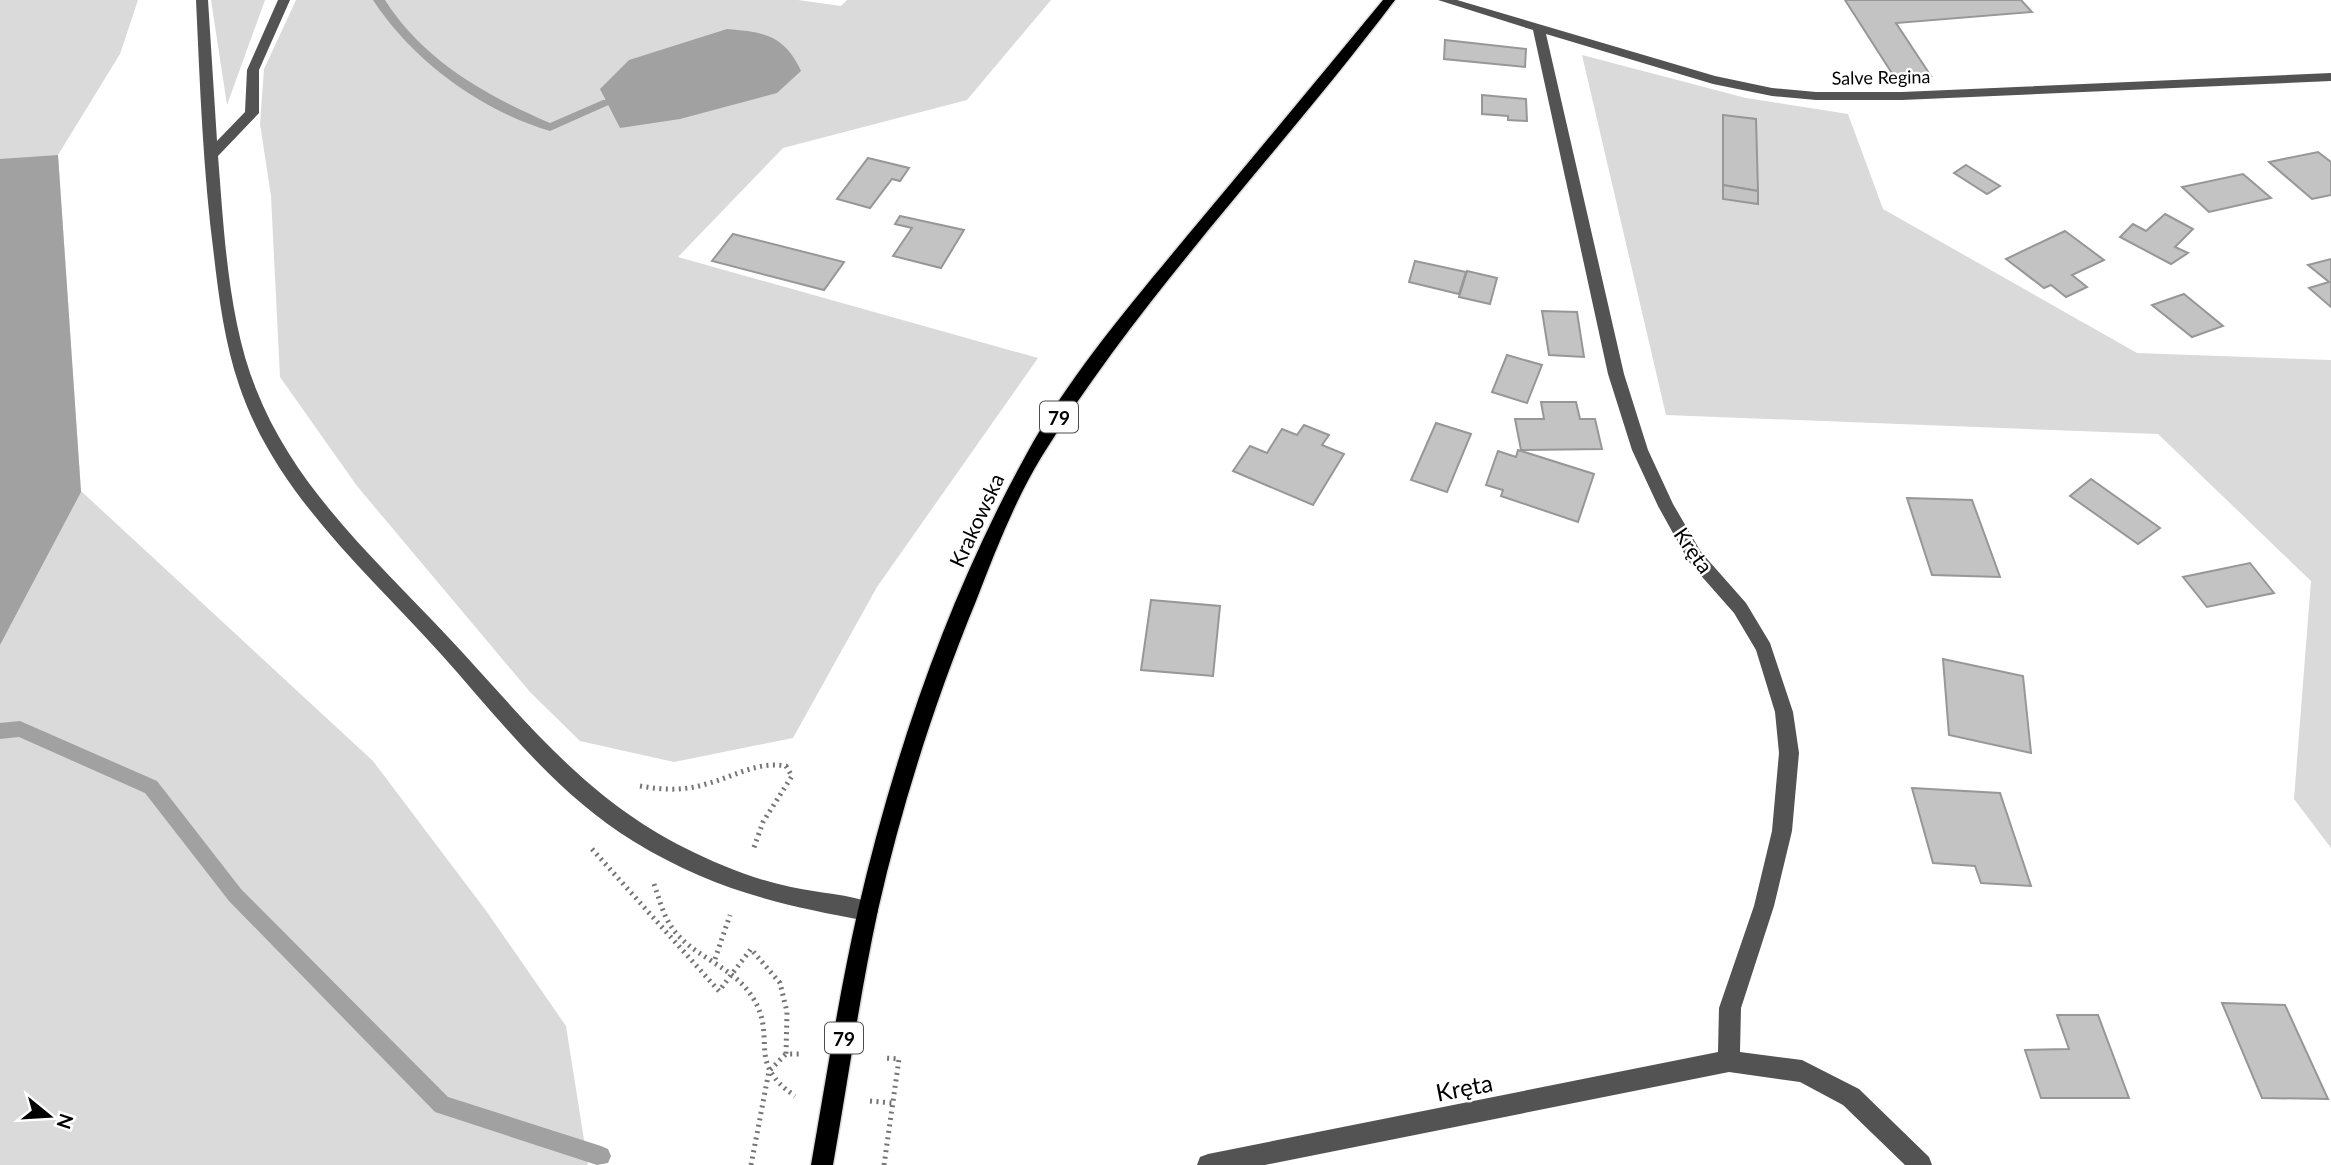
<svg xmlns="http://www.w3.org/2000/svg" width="2331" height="1165" font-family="Lato,sans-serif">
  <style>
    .green { fill: #dadada }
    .water { fill: #a1a1a1 }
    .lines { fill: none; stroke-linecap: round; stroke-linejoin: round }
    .stream { fill: #a1a1a1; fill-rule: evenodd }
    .building { fill: #c3c3c3; stroke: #979797; stroke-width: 2 }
    .major-casing { stroke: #dbdbdb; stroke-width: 3 }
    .path { stroke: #757575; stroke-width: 5; stroke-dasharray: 2 4.5; stroke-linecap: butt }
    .minor { fill: #535353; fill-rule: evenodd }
    .major { fill: #000; fill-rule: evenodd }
    .labels { text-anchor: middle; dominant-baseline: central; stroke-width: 5; stroke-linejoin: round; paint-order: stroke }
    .far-street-label { font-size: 18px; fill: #000; stroke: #fff }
    .shield { fill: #fff; stroke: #4c4c4c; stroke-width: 2 }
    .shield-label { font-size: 19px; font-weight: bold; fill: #000 }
    .street-label { font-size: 21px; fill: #000; stroke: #fff }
    .near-street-label { font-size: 24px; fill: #000; stroke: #fff }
  </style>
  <rect width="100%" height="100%" fill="#fff"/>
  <g class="green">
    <path d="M0,0H138L120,54L58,155L81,491L373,761L487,912L566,1026L588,1165H0Z"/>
    <path d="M211,0H265L227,105Z"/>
    <path d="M296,0H798L841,6L847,0H1051L967,100L783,148L678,257L1038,358L877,587L793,738L674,762L580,741L530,692L357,486L280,377L271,196L260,124L264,69Z"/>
    <path d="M1582,55L1746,98L1848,114L1883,209L2137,353L2331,360V848L2294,799L2311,581L2158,434L1666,415Z"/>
  </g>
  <g class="water">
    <path d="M727,29C764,32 784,35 801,71L777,93L680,119L620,128L600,89L629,60Z"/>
    <path d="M58,155L81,492L0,645V159Z"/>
  </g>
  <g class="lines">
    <g class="stream">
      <path d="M373,0H385C423,60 485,95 550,123L603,100H611L613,103L550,131C481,111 412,60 373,0Z"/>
      <path d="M20,721L157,781L241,889L448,1097L601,1146L608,1149L611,1156L608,1163L597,1165L435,1112L229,901L145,793L19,737L0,739V723Z"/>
    </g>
  </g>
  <g class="building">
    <path d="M1845,0H2021L2032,12L1896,23L1931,76L1895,78Z"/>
    <path d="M1445,40L1526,49L1525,67L1444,59Z"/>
    <path d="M1482,95L1526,99L1527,121L1508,120V116L1482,114Z"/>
    <path d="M1723,115L1756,119L1758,191L1723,185Z"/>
    <path d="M2318,152L2331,162V195L2312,199L2269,162Z"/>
    <path d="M868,158L909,168L900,181L892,179L870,208L837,199Z"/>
    <path d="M1966,165L2000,186L1987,194L1954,173Z"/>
    <path d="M2243,174L2271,198L2209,212L2182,187Z"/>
    <path d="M1723,185L1758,191V204L1723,199Z"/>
    <path d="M2165,214L2193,229L2175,247L2188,253L2171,264L2120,237L2133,224L2146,231Z"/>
    <path d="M900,216L964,230L941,268L893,256L912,228L895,224Z"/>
    <path d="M2065,231L2104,260L2072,275L2087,287L2066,297L2051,285L2044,288L2006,259Z"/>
    <path d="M733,234L844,262L824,290L712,261Z"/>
    <path d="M2331,259V307L2309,288L2329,282L2308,265Z"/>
    <path d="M1415,261L1466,272L1459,294L1409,282Z"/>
    <path d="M1467,271L1497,278L1490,304L1459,297Z"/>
    <path d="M2184,294L2223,326L2192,337L2152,305Z"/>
    <path d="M1542,311L1577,312L1584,357L1549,355Z"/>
    <path d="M1507,355L1542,365L1527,403L1492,392Z"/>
    <path d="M1541,402H1576L1580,419H1595L1602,449L1521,450L1515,419H1544Z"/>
    <path d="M1436,423L1471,434L1447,492L1411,480Z"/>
    <path d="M1304,425L1329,435L1322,445L1344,454L1313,505L1233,471L1250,446L1267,453L1282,429L1297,435Z"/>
    <path d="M1518,450L1594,474L1578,522L1501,496L1503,490L1486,485L1498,451L1516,457Z"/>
    <path d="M2091,479L2160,528L2138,544L2070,496Z"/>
    <path d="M1907,498L1972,500L2000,577L1932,575Z"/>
    <path d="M2250,563L2274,593L2207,607L2183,577Z"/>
    <path d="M1151,600L1220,606L1213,676L1141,670Z"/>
    <path d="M1943,659L2023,676L2031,753L1949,735Z"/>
    <path d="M1912,788L2000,793L2031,886L1981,883L1975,866L1933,863Z"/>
    <path d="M2222,1003L2285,1005L2328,1099L2262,1098Z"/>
    <path d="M2057,1015H2098L2129,1098H2041L2025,1050L2069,1049Z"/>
  </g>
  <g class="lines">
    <defs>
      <path id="major" d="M1383,0H1395C1279,154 1144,292 1042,456C1015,500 995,552 976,601C935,701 902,804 878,910C860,994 848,1080 833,1165H811C826,1080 839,994 858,910C894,754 948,596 1026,455C1069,376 1130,305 1187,236C1253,157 1318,79 1383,0Z"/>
    </defs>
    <use href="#major" class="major-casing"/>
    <g class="path">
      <path d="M640,786C662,790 684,791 706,784C734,777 756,761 786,766L792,776L763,822L753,850"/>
      <path d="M592,849L719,991L751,949L780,983L787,1012L786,1054H803"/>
      <path d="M654,884C660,901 664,919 676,933C698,959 734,967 753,998C778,1038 745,1062 795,1096"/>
      <path d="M715,959L730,915"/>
      <path d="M870,1101L892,1103"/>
      <path d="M751,1165L769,1071L786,1054"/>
      <path d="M884,1165L899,1059L885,1058"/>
    </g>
    <g class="minor">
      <path d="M196,0H208L217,141L245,112L247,70L278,0H290L259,70V113L218,156C224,230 228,320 256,389C295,489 378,562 449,638C526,720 582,796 685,848C719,865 753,879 791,887C818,893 849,894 875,904L878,911L875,918L868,921C779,905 711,889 633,841C555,793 500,720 440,653C366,571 275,493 239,385C225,344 219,299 214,256C203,171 200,86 196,0Z"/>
      <path d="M1438,0H1457L1715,76L1772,88L1816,92H1902L2331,73V81L1902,100H1816L1772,96L1713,84L1546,34L1624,374L1648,450L1673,504L1701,552L1746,603L1770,643L1793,712L1799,753L1792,831L1774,906L1741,1008L1740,1052L1802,1060L1859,1089L1929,1157L1932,1165H1905L1843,1105L1800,1082L1729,1072L1265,1165H1197L1200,1157L1208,1154L1718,1052L1719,1008L1754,906L1772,831L1779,753L1775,712L1756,650L1734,613L1689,562L1658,506L1632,450L1608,374L1533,30Z"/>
    </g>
    <use href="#major" class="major"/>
  </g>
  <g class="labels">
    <g class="far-street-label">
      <text transform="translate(1881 77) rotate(-1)">Salve Regina</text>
    </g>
    <g class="shield">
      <rect x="1040" y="401.5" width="38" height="31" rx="5"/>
      <rect x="825" y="1022.5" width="38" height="31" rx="5"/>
    </g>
    <g class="shield-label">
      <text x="1059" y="417">79</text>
      <text x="844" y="1038">79</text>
    </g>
    <g class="street-label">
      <text transform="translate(976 520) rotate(-65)">Krakowska</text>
      <text transform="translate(1694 550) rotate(55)">Kręta</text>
    </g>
    <g class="near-street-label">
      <text transform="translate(1464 1087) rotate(-11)">Kręta</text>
    </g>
  </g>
  <g transform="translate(49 1116) rotate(108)" stroke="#ffffff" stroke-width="5" paint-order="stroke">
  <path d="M0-5L12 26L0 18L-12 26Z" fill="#000000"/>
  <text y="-10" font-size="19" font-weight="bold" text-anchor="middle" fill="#000000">N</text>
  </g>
</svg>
